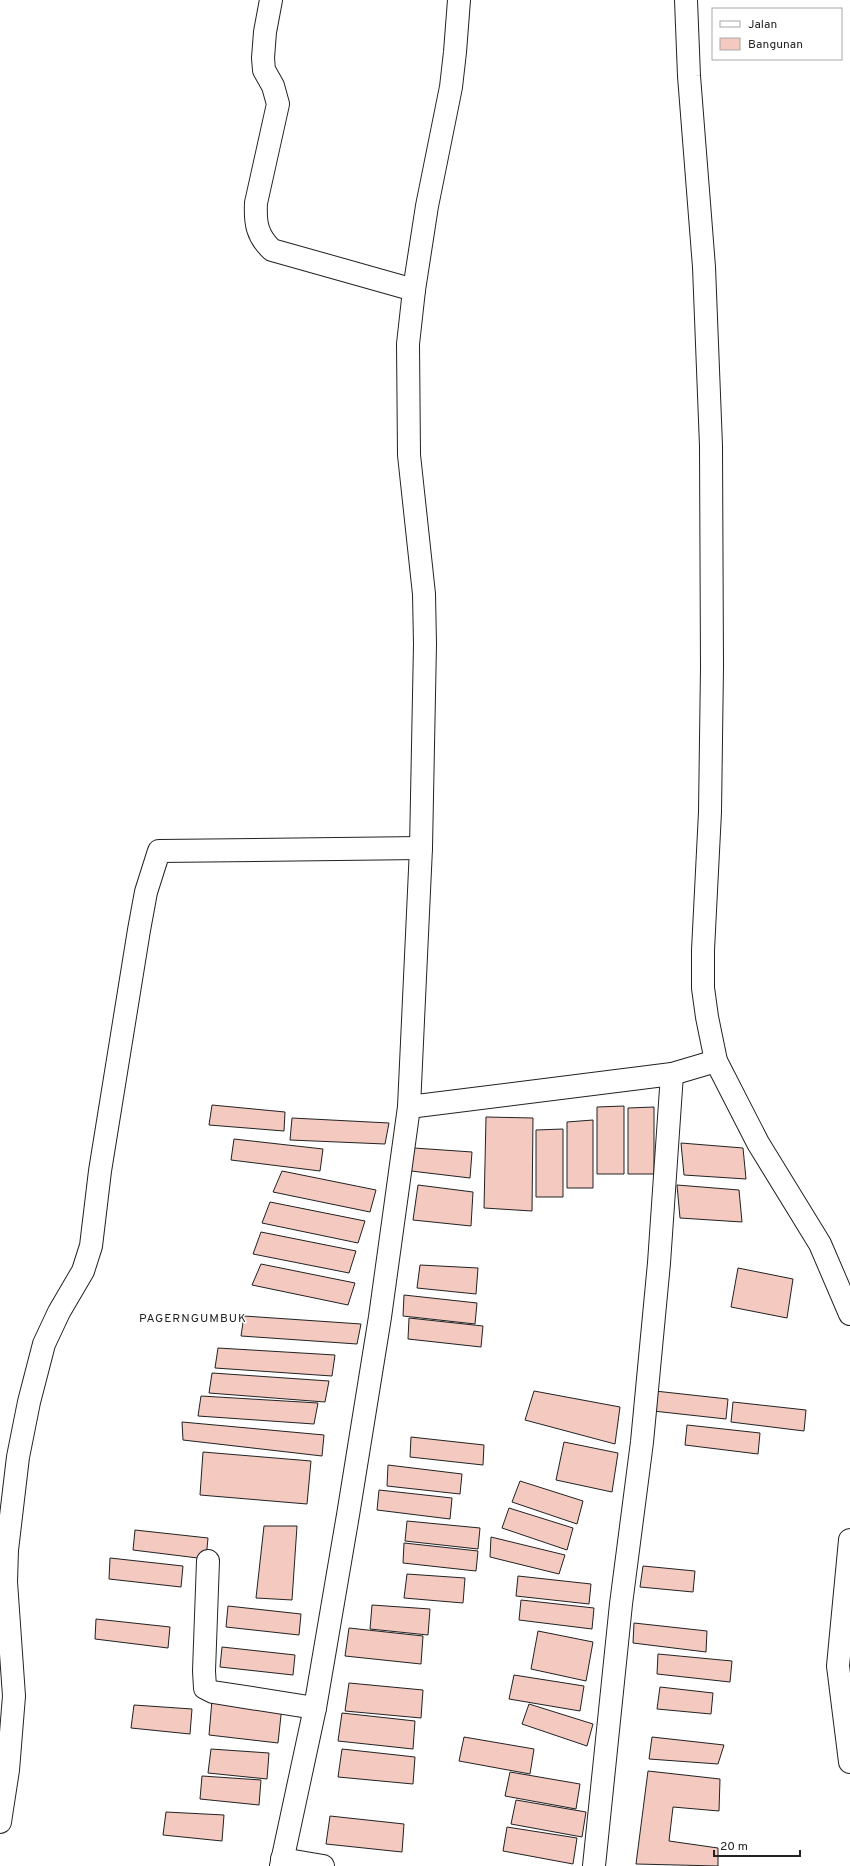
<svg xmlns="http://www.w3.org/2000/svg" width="850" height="1866" font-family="Overpass,sans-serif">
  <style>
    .building { fill: #f3c9c0; stroke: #222 }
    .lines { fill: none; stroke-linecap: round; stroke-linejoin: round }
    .street-casing { stroke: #222; stroke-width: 24 }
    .secondary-casing { stroke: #222; stroke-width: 24 }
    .street { stroke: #fff; stroke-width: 22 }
    .secondary { stroke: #fff; stroke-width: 22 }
    .labels { text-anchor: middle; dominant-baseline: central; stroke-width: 3; stroke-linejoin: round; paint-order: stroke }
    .quarter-label { font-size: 12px; letter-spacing: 1px; fill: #222; stroke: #fff }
  </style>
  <rect width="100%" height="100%" fill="#fff"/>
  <g class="building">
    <path d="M212,1105L285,1112L284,1131L209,1125Z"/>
    <path d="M624,1106V1174H597V1107Z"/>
    <path d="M654,1107V1174H628V1108Z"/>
    <path d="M486,1117L533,1118L532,1211L484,1208Z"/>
    <path d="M292,1118L389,1123L385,1144L290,1140Z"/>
    <path d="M593,1120V1188H567V1122Z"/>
    <path d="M563,1129V1197H536V1130Z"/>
    <path d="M234,1139L323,1149L320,1171L231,1160Z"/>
    <path d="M681,1143L743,1148L746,1179L684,1175Z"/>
    <path d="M414,1148L472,1152L470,1178L411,1171Z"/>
    <path d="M282,1171L376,1190L370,1212L273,1192Z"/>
    <path d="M418,1185L473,1192L471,1226L413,1220Z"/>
    <path d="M677,1185L739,1190L742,1222L680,1218Z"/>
    <path d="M270,1202L365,1221L358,1243L262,1223Z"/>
    <path d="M261,1232L356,1251L349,1273L253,1254Z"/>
    <path d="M261,1264L355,1283L348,1305L252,1285Z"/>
    <path d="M420,1265L478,1268L476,1294L417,1288Z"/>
    <path d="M738,1268L793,1279L787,1318L731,1307Z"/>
    <path d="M404,1295L477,1303L475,1324L403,1316Z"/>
    <path d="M244,1316L361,1324L357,1344L241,1336Z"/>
    <path d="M409,1318L483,1326L481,1347L408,1339Z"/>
    <path d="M218,1348L335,1355L332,1376L215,1368Z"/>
    <path d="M212,1373L329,1381L325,1402L209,1393Z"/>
    <path d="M534,1391L620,1407L615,1444L525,1420Z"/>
    <path d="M655,1391L728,1399L726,1419L653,1411Z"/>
    <path d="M201,1396L318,1403L314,1424L198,1416Z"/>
    <path d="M733,1402L806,1410L804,1431L731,1422Z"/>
    <path d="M182,1422L324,1435L322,1456L183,1440Z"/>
    <path d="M687,1425L760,1433L758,1454L685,1445Z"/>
    <path d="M411,1437L484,1445L483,1465L410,1457Z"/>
    <path d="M564,1442L618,1453L612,1492L556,1480Z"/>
    <path d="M203,1452L311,1461L307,1504L200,1495Z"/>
    <path d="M388,1465L462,1474L460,1494L387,1486Z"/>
    <path d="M520,1481L583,1501L577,1524L512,1502Z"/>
    <path d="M379,1490L452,1498L450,1519L377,1510Z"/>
    <path d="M509,1508L573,1528L567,1550L502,1528Z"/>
    <path d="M407,1521L480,1528L478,1549L405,1541Z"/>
    <path d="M264,1526H297L292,1600L256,1598Z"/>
    <path d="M135,1530L208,1538L206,1559L133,1550Z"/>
    <path d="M491,1537L565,1555L559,1574L490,1557Z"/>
    <path d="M404,1543L478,1551L476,1571L403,1563Z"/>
    <path d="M110,1558L183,1566L181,1587L109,1579Z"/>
    <path d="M643,1566L695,1571L693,1592L640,1587Z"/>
    <path d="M407,1574L465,1578L463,1603L404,1598Z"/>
    <path d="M518,1576L591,1584L589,1604L516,1596Z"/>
    <path d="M521,1600L594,1608L592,1629L519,1620Z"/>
    <path d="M372,1605L430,1609L428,1635L370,1629Z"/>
    <path d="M228,1606L301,1614L299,1635L226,1627Z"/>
    <path d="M96,1619L170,1627L168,1648L95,1639Z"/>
    <path d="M634,1623L707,1631L706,1652L633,1643Z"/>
    <path d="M349,1628L423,1636L421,1664L345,1656Z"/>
    <path d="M538,1631L593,1642L586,1681L531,1669Z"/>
    <path d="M222,1647L295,1655L293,1675L220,1667Z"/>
    <path d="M658,1654L732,1661L730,1682L657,1674Z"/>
    <path d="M514,1675L584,1686L580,1711L509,1699Z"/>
    <path d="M349,1683L423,1690L421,1718L345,1711Z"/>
    <path d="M660,1687L713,1693L711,1714L657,1709Z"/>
    <path d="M212,1700L282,1706L278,1743L209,1735Z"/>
    <path d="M529,1704L593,1724L587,1746L522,1724Z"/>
    <path d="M134,1705L192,1709L190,1734L131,1728Z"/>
    <path d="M342,1713L415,1721L413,1749L338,1741Z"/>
    <path d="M464,1737L534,1749L530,1774L459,1761Z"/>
    <path d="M652,1737L724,1745L718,1764L649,1759Z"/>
    <path d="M211,1749L269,1753L267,1779L208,1773Z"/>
    <path d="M342,1749L415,1757L413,1784L338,1777Z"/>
    <path d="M648,1771L720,1779L719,1811L673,1807L669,1841L718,1848V1866L636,1864Z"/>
    <path d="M510,1772L580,1784L576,1809L505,1796Z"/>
    <path d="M202,1776L261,1780L259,1805L200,1799Z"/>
    <path d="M516,1800L586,1812L582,1837L511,1824Z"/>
    <path d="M166,1812L224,1815L222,1841L163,1835Z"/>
    <path d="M330,1816L404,1824L402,1852L326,1844Z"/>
    <path d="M507,1827L577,1838L573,1864L503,1851Z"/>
  </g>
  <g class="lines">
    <defs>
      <g id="street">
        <path d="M271,0L265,32L263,58L264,70L273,86L278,104L256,203C255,223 257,236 272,250L414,290"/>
        <path d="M409,1107L672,1074L716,1061"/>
        <path d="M208,1561L204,1671L205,1688L213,1692L315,1708"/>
        <path d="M0,1822L8,1770L14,1696L6,1582L7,1550L18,1457L29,1402L44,1344L59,1312L83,1271L91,1246L100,1171L139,930L146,892L159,851L421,848"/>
        <path d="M282,1859L323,1866"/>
        <path d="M281,1866L315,1708L348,1515L380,1317L409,1107L421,848L425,644L424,594L409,455L408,344L414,290L427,206L451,87L455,52L459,0"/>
        <path d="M594,1866L621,1604L642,1442L659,1263L672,1074"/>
      </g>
      <g id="secondary">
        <path d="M686,0L689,76L704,267L711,446L712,667L710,812L703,950V988L707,1017L716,1061L758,1143L820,1244L850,1314"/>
        <path d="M850,1540L838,1666L850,1762"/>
      </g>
    </defs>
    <use href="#street" class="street-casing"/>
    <use href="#secondary" class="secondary-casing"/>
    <use href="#street" class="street"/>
    <use href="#secondary" class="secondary"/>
  </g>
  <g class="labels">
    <g class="quarter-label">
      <text x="193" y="1319">PAGERNGUMBUK</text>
    </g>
  </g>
  <rect x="712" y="8" width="130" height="52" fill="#ffffff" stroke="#a7a7a7"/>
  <rect x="720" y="21" width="20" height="6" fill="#ffffff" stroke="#a7a7a7"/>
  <text x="748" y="28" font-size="12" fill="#222222">Jalan</text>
  <rect x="720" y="38" width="20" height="12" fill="#f3c9c0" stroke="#a7a7a7"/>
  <text x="748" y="48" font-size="12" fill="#222222">Bangunan</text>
  <path d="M714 1850v6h86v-6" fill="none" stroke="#222222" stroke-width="2"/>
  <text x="720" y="1850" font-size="12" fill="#222222" stroke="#ffffff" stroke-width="3" paint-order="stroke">20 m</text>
</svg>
